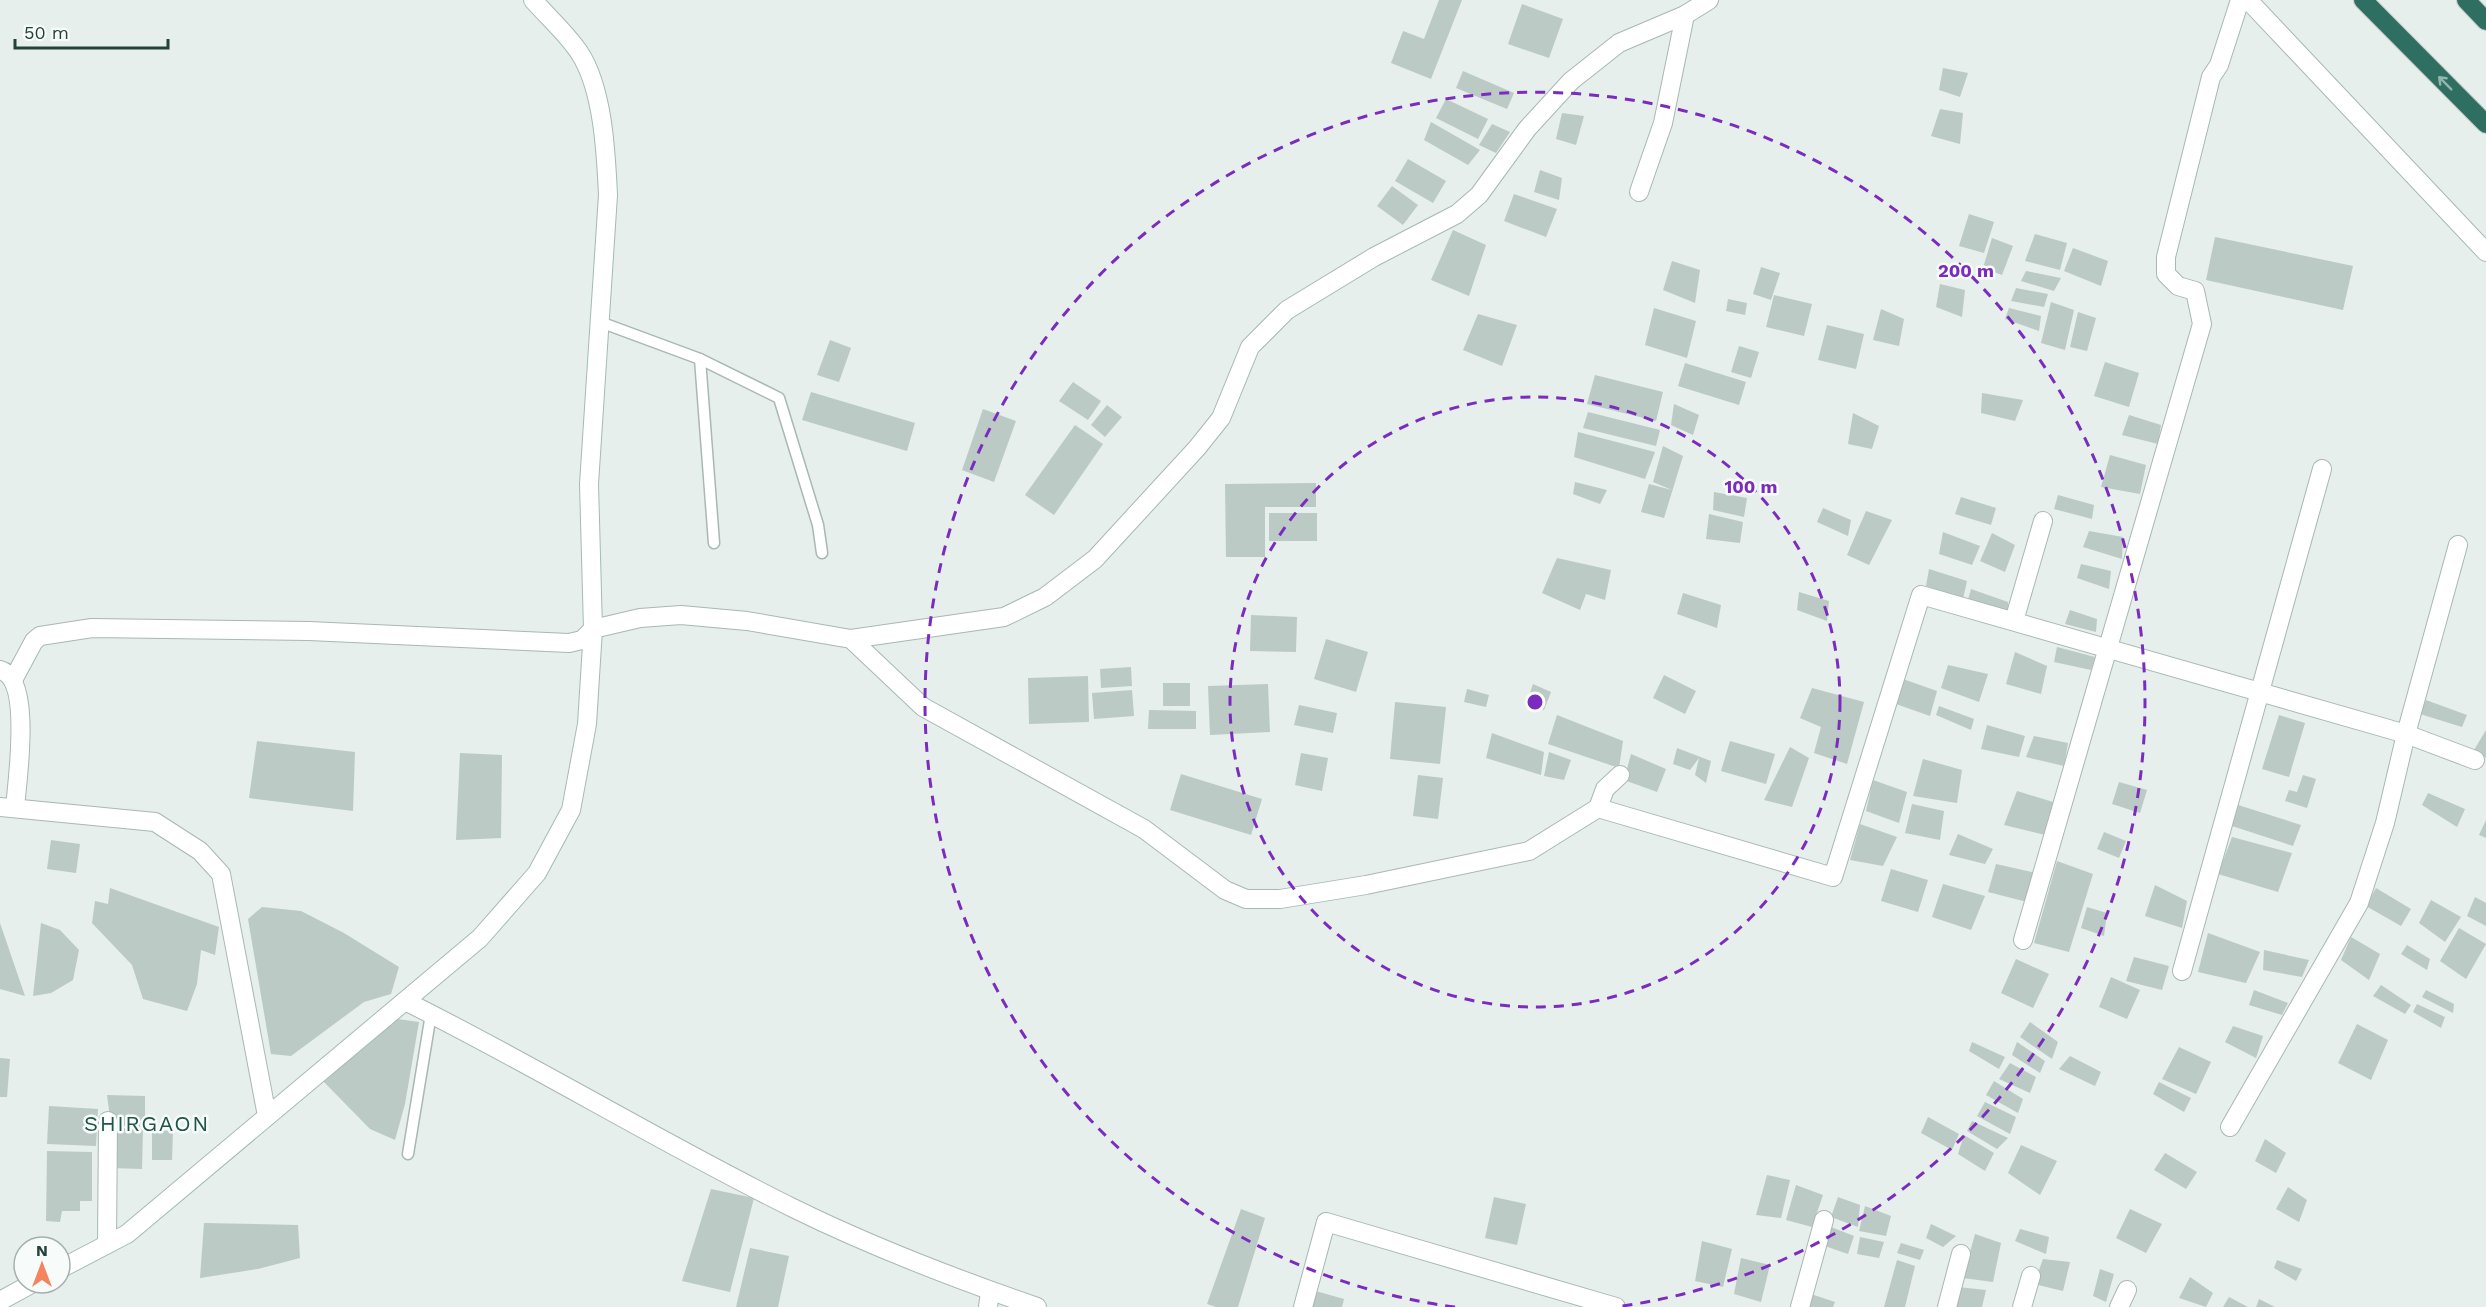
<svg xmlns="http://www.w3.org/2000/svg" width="2486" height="1307" font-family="'Work Sans',sans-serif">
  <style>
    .building { fill: #bbcac4 }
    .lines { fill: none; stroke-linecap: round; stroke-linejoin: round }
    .service-casing { stroke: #a8b8b2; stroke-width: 13 }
    .minor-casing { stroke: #a8b8b2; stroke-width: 20 }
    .tertiary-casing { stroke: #a8b8b2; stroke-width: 20 }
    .secondary-casing { stroke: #a4bbb3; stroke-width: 20 }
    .motorway-casing { stroke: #c2cac8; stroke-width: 20 }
    .service { stroke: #fff; stroke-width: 10 }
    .minor { stroke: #fff; stroke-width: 18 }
    .tertiary { stroke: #fff; stroke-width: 18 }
    .secondary { stroke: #fff; stroke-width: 18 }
    .motorway { stroke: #2f6f62; stroke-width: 18 }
    .oneway { stroke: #93b5ae }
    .ring { fill: none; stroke: #7b2cbf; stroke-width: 3; stroke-dasharray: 10 8 }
    .labels { text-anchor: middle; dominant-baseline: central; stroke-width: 5; stroke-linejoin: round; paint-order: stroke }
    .quarter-label { font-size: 22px; letter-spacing: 1.5px; fill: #1f5548; stroke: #f7fbf9 }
    .centre { fill: #7b2cbf; stroke: #f7fbf9; stroke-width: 3 }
    .ring-label { font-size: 18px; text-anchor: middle; font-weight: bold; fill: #7b2cbf; stroke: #f7fbf9; stroke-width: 5; stroke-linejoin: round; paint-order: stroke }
  </style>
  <rect width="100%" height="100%" fill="#e6efeb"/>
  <g class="building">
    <path d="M1439,0H1462L1431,79L1391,63L1403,31L1424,39Z"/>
    <path d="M1522,4L1563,19L1549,58L1508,44Z"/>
    <path d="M1943,68L1968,73L1960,97L1939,90Z"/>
    <path d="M1463,71L1514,93L1507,109L1456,88Z"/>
    <path d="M1446,99L1488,119L1478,139L1436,118Z"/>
    <path d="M1940,109L1963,113L1960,144L1931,136Z"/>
    <path d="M1562,113L1584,116L1576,145L1556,139Z"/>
    <path d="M1431,122L1480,150L1468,165L1424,140Z"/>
    <path d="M1492,124L1510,132L1496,153L1479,145Z"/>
    <path d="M1408,159L1446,181L1433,203L1395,181Z"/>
    <path d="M1540,170L1562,178L1559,200L1534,192Z"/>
    <path d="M1392,186L1418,205L1403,225L1377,206Z"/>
    <path d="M1514,194L1557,209L1546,237L1504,221Z"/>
    <path d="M1969,214L1994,222L1984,253L1959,246Z"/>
    <path d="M1453,230L1486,245L1469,296L1431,280Z"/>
    <path d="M2035,234L2067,243L2060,270L2025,261Z"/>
    <path d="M2215,237L2353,266L2343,310L2206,280Z"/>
    <path d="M1992,238L2013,246L2002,275L1983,268Z"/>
    <path d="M2073,248L2108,261L2101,286L2064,271Z"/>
    <path d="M1672,261L1700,270L1695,303L1663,290Z"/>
    <path d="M1761,267L1780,273L1771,300L1753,294Z"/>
    <path d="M2026,271L2061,278L2054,291L2021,281Z"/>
    <path d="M1940,284L1965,290L1962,317L1936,307Z"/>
    <path d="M2016,288L2048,294L2044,307L2011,301Z"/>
    <path d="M1774,295L1812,304L1804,336L1766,327Z"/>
    <path d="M1728,299L1747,303L1745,315L1726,311Z"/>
    <path d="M2051,302L2074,310L2065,350L2041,343Z"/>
    <path d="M1654,308L1696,321L1687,358L1645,345Z"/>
    <path d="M2009,308L2041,316L2039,331L2005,319Z"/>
    <path d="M1881,309L1904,319L1899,346L1873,340Z"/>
    <path d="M2078,312L2096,318L2087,351L2070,347Z"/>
    <path d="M1478,314L1517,325L1502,366L1463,350Z"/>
    <path d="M1827,325L1864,334L1856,369L1818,360Z"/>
    <path d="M830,340L851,348L839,382L817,375Z"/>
    <path d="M1739,346L1759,352L1751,378L1731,372Z"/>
    <path d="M2105,362L2139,373L2129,407L2094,396Z"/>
    <path d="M1685,363L1746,382L1739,405L1678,386Z"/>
    <path d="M1595,375L1663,392L1656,421L1587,404Z"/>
    <path d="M1073,382L1101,401L1088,420L1059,401Z"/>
    <path d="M811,392L915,423L907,451L802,420Z"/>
    <path d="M1982,393L2023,400L2015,421L1981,413Z"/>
    <path d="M1674,404L1699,415L1693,435L1671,425Z"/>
    <path d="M1107,405L1122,417L1105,437L1091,425Z"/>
    <path d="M983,409L1016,421L994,482L962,470Z"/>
    <path d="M1588,412L1660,430L1656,446L1583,428Z"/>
    <path d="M1853,413L1879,426L1872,449L1848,444Z"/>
    <path d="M2129,415L2161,425L2158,444L2122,435Z"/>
    <path d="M1075,425L1103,444L1054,515L1025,495Z"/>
    <path d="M1578,432L1655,452L1645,479L1574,457Z"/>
    <path d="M1663,446L1683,456L1664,518L1641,512L1649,484L1672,490L1653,482Z"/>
    <path d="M2110,455L2146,465L2140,494L2101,487Z"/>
    <path d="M1575,482L1607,490L1600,504L1573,494Z"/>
    <path d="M1316,483V507H1265V557H1226L1225,484Z"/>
    <path d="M1714,492L1747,498L1744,517L1713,510Z"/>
    <path d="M2058,495L2094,505L2092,519L2054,509Z"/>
    <path d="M1961,497L1996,508L1991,525L1955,514Z"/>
    <path d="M1823,508L1851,520L1848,536L1817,522Z"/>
    <path d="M1866,511L1892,520L1869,565L1847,555Z"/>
    <rect x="1269" y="513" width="48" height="28"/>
    <path d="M1709,514L1743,522L1740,543L1706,539Z"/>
    <path d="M2089,531L2123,537L2122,559L2083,547Z"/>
    <path d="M1943,532L1980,546L1972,565L1939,554Z"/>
    <path d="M1992,533L2015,545L2005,572L1980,561Z"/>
    <path d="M1557,558L1611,570L1605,600L1586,594L1580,610L1542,593Z"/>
    <path d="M2081,564L2111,571L2109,589L2077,578Z"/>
    <path d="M1929,569L1967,581L1963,599L1926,586Z"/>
    <path d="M1971,589L2008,602V615L1967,603Z"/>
    <path d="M1799,592L1829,601L1827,621L1797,610Z"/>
    <path d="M1683,593L1721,605L1717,628L1677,614Z"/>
    <path d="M2070,610L2097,619L2096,632L2065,624Z"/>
    <path d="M1251,615L1297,617L1296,652L1250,651Z"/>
    <path d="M1326,639L1368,652L1356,692L1314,679Z"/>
    <path d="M2057,647L2095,657L2091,670L2054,662Z"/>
    <path d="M2015,652L2047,666L2041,694L2006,684Z"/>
    <path d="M1948,665L1988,674L1979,702L1941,688Z"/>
    <path d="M1131,667L1132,686L1101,688L1100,669Z"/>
    <path d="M1664,675L1696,691L1685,714L1653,698Z"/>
    <path d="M1088,676L1089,722L1029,724L1028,678Z"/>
    <path d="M1903,679L1937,691L1930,716L1896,704Z"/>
    <rect x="1163" y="683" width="27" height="23"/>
    <path d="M1268,684L1270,732L1210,735L1208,686Z"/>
    <path d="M1533,684L1551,692L1544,710L1527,702Z"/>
    <path d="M1812,688L1864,702L1847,764L1814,753L1821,727L1800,718Z"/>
    <path d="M1467,689L1489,695L1486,707L1464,702Z"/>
    <path d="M1132,690L1134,716L1094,719L1092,693Z"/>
    <path d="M2426,700L2467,715L2462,727L2420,714Z"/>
    <path d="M1395,702L1446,707L1440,764L1390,759Z"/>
    <path d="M1299,705L1337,713L1333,733L1294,725Z"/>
    <path d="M1939,706L1974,719L1971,730L1936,715Z"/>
    <path d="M1149,710L1196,711V729H1148Z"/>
    <path d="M1557,715L1623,741L1619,768L1548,744Z"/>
    <path d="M2279,715L2305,723L2289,777L2262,769Z"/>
    <path d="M1987,725L2025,736L2019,757L1981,749Z"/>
    <path d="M2486,730V758L2474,750Z"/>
    <path d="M1492,733L1544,752L1541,775L1486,758Z"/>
    <path d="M2034,736L2068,743L2064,766L2026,757Z"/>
    <path d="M257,741L355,752L353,811L249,798Z"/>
    <path d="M1730,741L1775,754L1766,784L1721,771Z"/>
    <path d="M1790,747L1809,758L1792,807L1764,800Z"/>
    <path d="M1677,748L1711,761L1706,783L1695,775L1699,758L1690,770L1673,764Z"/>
    <path d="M1549,752L1571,760L1564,780L1544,776Z"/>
    <path d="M460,753L502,755L501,838L456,840Z"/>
    <path d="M1301,753L1328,758L1322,791L1295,785Z"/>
    <path d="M1631,754L1666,769L1657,792L1624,780Z"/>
    <path d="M1923,759L1962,770L1957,803L1913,796Z"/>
    <path d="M1181,774L1262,799L1251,835L1170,810Z"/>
    <path d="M1418,775L1443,778L1438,819L1413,816Z"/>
    <path d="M2303,775L2316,779L2307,808L2285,801L2289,790L2297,792Z"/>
    <path d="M1873,780L1907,792L1899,823L1866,811Z"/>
    <path d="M2119,782L2147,790L2140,813L2112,804Z"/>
    <path d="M2017,791L2053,802L2045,835L2004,825Z"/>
    <path d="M2428,793L2465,809L2457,827L2422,805Z"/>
    <path d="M1912,804L1944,811L1940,840L1905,833Z"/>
    <path d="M2235,804L2301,825L2293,846L2229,825Z"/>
    <path d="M2486,820V838L2479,835Z"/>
    <path d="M1860,824L1897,837L1883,866L1850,860Z"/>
    <path d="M2104,832L2126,841L2119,858L2097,849Z"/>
    <path d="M1958,834L1993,849L1985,864L1949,855Z"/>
    <path d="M2232,837L2292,853L2278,892L2218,874Z"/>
    <path d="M51,840L80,844L76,873L47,869Z"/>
    <path d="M2057,861L2093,874L2069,952L2034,943Z"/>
    <path d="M1996,864L2036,873L2027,902L1988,892Z"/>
    <path d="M1891,869L1928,880L1918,912L1881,901Z"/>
    <path d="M1943,884L1985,896L1971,930L1932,917Z"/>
    <path d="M2155,885L2187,901L2182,928L2145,916Z"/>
    <path d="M110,888L219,927L215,955L201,950L197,984L187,1011L143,999L132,965L92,923L95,901L108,904Z"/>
    <path d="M2376,888L2411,909L2401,926L2366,906Z"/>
    <path d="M2475,897L2486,903V926L2467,916Z"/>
    <path d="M2431,900L2461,917L2445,942L2419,923Z"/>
    <path d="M262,907L301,911L344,933L399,967L391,994L364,1002L291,1056L271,1054L248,919Z"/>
    <path d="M2087,907L2107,913L2104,936L2081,928Z"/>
    <path d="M0,923L25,996L0,989Z"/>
    <path d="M41,923L60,930L79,950L73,980L51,993L33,996Z"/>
    <path d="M2459,928L2486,944L2466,979L2440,961Z"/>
    <path d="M2208,933L2260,952L2246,983L2198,972Z"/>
    <path d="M2351,937L2380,954L2369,980L2341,960Z"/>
    <path d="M2407,945L2430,959L2427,970L2401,954Z"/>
    <path d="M2264,950L2309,960L2302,977L2263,970Z"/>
    <path d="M2134,957L2169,966L2162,990L2126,981Z"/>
    <path d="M2016,959L2049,974L2033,1008L2001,993Z"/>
    <path d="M2111,977L2140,990L2127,1019L2099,1007Z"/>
    <path d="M2381,985L2411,1005L2405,1014L2373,996Z"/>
    <path d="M2254,990L2288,1003L2282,1015L2249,1005Z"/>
    <path d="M2426,990L2454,1004L2453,1013L2422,997Z"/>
    <path d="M2417,1004L2445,1017L2441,1028L2413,1012Z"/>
    <path d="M390,1018L419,1022L405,1104L395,1140L370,1129L323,1081Z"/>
    <path d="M2030,1022L2058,1042L2052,1059L2020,1037Z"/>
    <path d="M2357,1024L2388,1040L2371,1080L2338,1063Z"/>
    <path d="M2233,1026L2263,1036L2256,1058L2225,1042Z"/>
    <path d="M1972,1042L2005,1057L1999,1069L1969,1051Z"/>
    <path d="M2017,1042L2045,1061L2040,1073L2012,1055Z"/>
    <path d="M2179,1047L2211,1062L2196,1094L2162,1079Z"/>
    <path d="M2070,1056L2101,1072L2095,1086L2059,1069Z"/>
    <path d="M0,1058L10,1059L7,1097H0Z"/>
    <path d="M2010,1063L2036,1077L2030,1093L1999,1079Z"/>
    <path d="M1994,1081L2023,1099L2018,1113L1986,1095Z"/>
    <path d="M2159,1082L2191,1098L2184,1112L2153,1094Z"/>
    <path d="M107,1095L145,1096V1127L111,1125Z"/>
    <path d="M1985,1102L2016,1117L2010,1134L1977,1116Z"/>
    <path d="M49,1106L98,1109L96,1146L47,1144Z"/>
    <path d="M1928,1117L1959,1134L1952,1150L1921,1133Z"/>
    <path d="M1972,1121L2008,1138L1997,1149L1967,1131Z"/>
    <path d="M110,1128L143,1129L142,1169L111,1168Z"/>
    <path d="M152,1130L173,1131L172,1160H152Z"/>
    <path d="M1964,1135L1994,1153L1985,1171L1958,1154Z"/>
    <path d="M2265,1139L2286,1153L2276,1173L2255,1161Z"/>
    <path d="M2021,1145L2057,1161L2040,1195L2008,1173Z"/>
    <path d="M47,1151L92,1152V1201H80V1211H62L60,1222L46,1221Z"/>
    <path d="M2165,1153L2197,1172L2186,1189L2154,1170Z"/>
    <path d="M1767,1175L1790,1180L1781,1218L1756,1215Z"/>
    <path d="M1796,1185L1823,1195L1812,1227L1786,1220Z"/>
    <path d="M2288,1187L2307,1200L2299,1222L2276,1209Z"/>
    <path d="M711,1189L754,1198L730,1292L682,1281Z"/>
    <path d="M1494,1197L1526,1204L1517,1245L1485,1238Z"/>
    <path d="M1838,1197L1860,1205L1858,1227L1831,1217Z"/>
    <path d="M1865,1206L1891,1216L1886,1236L1859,1231Z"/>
    <path d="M1241,1209L1265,1218L1238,1307H1216L1207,1304Z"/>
    <path d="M2130,1209L2162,1224L2146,1253L2116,1238Z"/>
    <path d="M204,1223L298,1225L300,1258L258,1269L200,1278Z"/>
    <path d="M1931,1224L1956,1236L1943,1247L1926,1238Z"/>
    <path d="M1831,1227L1854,1236L1848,1254L1822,1245Z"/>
    <path d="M2020,1229L2049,1237L2046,1254L2015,1241Z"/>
    <path d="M1975,1234L2001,1243L1993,1282L1963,1278Z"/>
    <path d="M1860,1237L1884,1242L1879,1258L1857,1254Z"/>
    <path d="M1702,1241L1732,1249L1723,1287L1695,1281Z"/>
    <path d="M1901,1243L1924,1250L1920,1260L1897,1253Z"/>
    <path d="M750,1248L789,1256L778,1307H736Z"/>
    <path d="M1741,1258L1770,1265L1761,1302L1734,1294Z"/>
    <path d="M2043,1259L2070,1262L2063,1291L2034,1284Z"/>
    <path d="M1897,1260L1915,1266L1905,1307H1884Z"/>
    <path d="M2277,1260L2302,1269L2296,1281L2274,1268Z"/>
    <path d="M2100,1269L2114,1274L2106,1302L2093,1296Z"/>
    <path d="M2190,1277L2213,1293L2206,1307L2179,1298Z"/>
    <path d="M1958,1287L1986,1290L1982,1307H1952Z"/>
    <path d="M1312,1290L1344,1299L1342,1307H1309Z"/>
    <path d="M1811,1294L1835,1302L1833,1307H1806Z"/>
    <path d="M2229,1297L2248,1307H2223Z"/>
    <path d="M2259,1299L2275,1307H2256Z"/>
  </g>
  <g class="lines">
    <defs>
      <g id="service">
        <path d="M600,322L700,359L779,398L818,525L822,553"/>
        <path d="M700,359L714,543"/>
        <path d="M408,1154L431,1014"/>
      </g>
      <g id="minor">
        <path d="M2248,0L2486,252"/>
        <path d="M1639,192L1663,123L1685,15"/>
        <path d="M2014,621L2043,521"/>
        <path d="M851,639L923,707L1144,829L1225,890L1246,899H1280L1366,885L1529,851L1598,808L1605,789L1620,775"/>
        <path d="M0,670C33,678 17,781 15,808"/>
        <path d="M13,680L34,641L40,636L92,628L309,631L569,643L582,640L593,629L640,618L681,615L747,621L851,639L1004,617L1045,597L1095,559L1197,448L1221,418L1250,347L1287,310L1374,257L1457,214L1479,195L1527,129L1571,81L1619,43L1685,15L1709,0"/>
        <path d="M0,807L155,822L200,851L221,874L267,1116"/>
        <path d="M1598,808L1833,877L1921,595L2406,734L2475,760"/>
        <path d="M2023,940L2202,324L2195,291L2178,286L2166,274V257L2211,77L2219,65L2240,0"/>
        <path d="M2182,971L2322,469"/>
        <path d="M2230,1127L2359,903L2385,823L2406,734L2458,545"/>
        <path d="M107,1244L108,1121"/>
        <path d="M988,1307L990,1291"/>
        <path d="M1303,1307L1326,1222L1616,1307"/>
        <path d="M1800,1307L1824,1220"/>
        <path d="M1947,1307L1961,1254"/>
        <path d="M2022,1307L2031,1276"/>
        <path d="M2119,1307L2127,1290"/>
      </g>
      <path id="tertiary" d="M405,1001C536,1066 661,1143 793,1208C870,1246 956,1279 1037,1307"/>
      <g id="secondary">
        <path d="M60,1269L127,1234L480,938L537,873L571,810L587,724L593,629L589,484L608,195C606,152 603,88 579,52C566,33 548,17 533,0"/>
        <path d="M0,1301L33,1283"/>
      </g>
      <g id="motorway">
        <path d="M2363,0L2486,124"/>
        <path d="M2466,0L2486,21"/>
      </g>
    </defs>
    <use href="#service" class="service-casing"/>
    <use href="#minor" class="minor-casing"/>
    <use href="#tertiary" class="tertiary-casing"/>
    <use href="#secondary" class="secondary-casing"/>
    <use href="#motorway" class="motorway-casing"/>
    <use href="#service" class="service"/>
    <use href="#minor" class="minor"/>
    <use href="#tertiary" class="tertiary"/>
    <use href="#secondary" class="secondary"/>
    <use href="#motorway" class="motorway"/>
  </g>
  <defs><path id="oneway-shaft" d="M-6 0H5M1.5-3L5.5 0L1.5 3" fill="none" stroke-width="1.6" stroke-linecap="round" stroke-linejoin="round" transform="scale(1.5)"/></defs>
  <use class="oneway" href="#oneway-shaft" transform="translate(2445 83) rotate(-135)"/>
  <g class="ring">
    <circle cx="1535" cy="702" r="305"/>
    <path d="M1455 1307A610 610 0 1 1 1615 1307"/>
  </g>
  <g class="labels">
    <g class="quarter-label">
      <text x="147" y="1123">SHIRGAON</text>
    </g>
  </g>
  <circle cx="1535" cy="702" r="9" class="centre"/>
  <g class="ring-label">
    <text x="1966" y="277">200 m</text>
    <text x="1751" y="493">100 m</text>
  </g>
  <g transform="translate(42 1265)"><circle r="28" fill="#f7fbf9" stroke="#a3b1ad" stroke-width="1.5"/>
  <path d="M0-4.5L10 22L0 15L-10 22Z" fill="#f4845f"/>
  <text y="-9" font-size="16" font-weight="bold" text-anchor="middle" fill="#24423a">N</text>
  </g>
  <path d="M15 39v9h153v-9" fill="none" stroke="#24423a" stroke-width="3"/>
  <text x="24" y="39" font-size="18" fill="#24423a" stroke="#f7fbf9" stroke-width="4.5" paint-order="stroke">50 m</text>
</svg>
